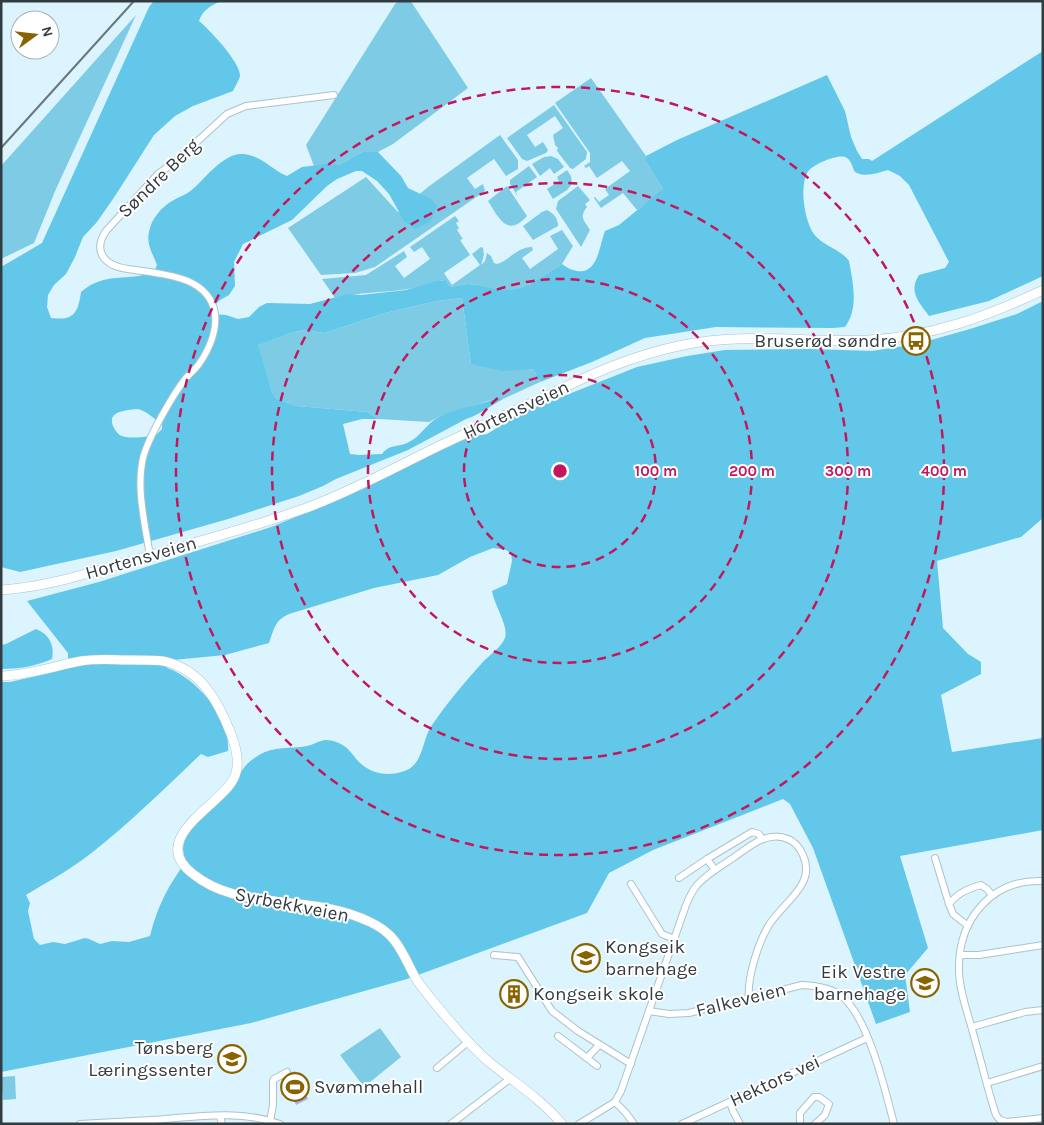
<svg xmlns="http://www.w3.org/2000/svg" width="1044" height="1125" font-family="Karla,sans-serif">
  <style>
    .green { fill: #7ecbe6 }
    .forest { fill: #62c7e9; fill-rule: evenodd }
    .water { fill: #a7aff9 }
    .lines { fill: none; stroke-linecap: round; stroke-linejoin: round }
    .minor-casing { stroke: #abc3cc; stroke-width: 8 }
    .major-casing { stroke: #abc3cc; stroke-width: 10 }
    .minor { stroke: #fff; stroke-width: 6 }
    .major { stroke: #fff; stroke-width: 9 }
    .rail { stroke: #69777d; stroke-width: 2 }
    .ring { fill: none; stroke: #c2185b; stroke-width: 2.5; stroke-dasharray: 9 6 }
    .labels { text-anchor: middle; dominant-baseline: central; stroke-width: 4; stroke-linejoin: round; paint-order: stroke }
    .street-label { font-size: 19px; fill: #323b3f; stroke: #fff }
    .poi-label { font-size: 19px; fill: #323b3f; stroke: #fff; text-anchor: end }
    .centre { fill: #c2185b; stroke: #fff; stroke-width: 2.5 }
    .ring-label { font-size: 15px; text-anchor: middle; font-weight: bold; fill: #c2185b; stroke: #fff; stroke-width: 4; stroke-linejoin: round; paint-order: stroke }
  </style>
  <rect width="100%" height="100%" fill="#dbf4fd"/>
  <g class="green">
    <path d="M399,1H410L412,3L468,88L393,144L378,152H362L339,165L314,166L306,145L395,4Z"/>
    <path d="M136,15L56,189L34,243L1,259V166Z"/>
    <path d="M591,78L646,156V162L663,189L660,193L637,210L623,193L601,208L594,198L595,197L599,202L609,195L605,189L630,171L622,161L597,178L589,166L586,168L584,166L590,162V153L555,103Z"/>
    <path d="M554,105L587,152L586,159L573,169L570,168L557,151L558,148L555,145L553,135L563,128L555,116L527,135L535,147L543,142L548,150L546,153L527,161L522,159L507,138Z"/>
    <path d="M500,135L518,160V169L506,176L494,159L467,178L475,189L483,184L485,191L375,267L355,273L321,275L288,228L366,177L398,212L428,187Z"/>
    <path d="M551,156L558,159L564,167L554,174L550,168L540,176L532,164L544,157Z"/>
    <path d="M529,166L537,177L516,192L518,197L510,184V180Z"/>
    <path d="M567,170L571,176L572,184L567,190L553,199L547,189L559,181L557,177Z"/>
    <path d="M507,186L527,216C507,238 499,218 488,201Z"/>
    <path d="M578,186L590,200L585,204L587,207C578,218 586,222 590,230L581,247L556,209L558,201Z"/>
    <path d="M547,210C554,214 558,218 558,226L533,240L523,226L542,212Z"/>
    <path d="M455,216L459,221L456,223L459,228L457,230L463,239L460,240L470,255L444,273L452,285L480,265L472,254L481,247L483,248L484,255L481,265L485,261L487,253L491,256L494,263L497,264C510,260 517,247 532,247L533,250L522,258L530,269L558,249L550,236L562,230L573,246L562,264L530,284L516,289L498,291L479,285L468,284L450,287L446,280C432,281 421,287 408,289C384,293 358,292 335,298L322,279L366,275L404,251L407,257L395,266L404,278L430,259L422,247L414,252L410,247Z"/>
    <path d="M462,298L471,364L531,369L534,370L540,382L503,399H494L441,416L429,422L379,419L367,412L297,406L277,399L272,392L257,345L291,333L304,330L325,333L385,313L437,301Z"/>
    <path d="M380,1028L401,1057L364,1087L340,1055Z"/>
    <path d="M15,1076L16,1099L3,1100L1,1077Z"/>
  </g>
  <g class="forest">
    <path d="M154,1H221C212,5 202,10 199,21C209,29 241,63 240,76C239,80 235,87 233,91L193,106L175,116L154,135L115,196L97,222L83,237L75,257L66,274L54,285L48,295L47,307L51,318C74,321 78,313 81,292C105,271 129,282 154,272L157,265C153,254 146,244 149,232C151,219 162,206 174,200C181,196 188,194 194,188C205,178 225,152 243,154C263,156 270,169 287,176L302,167L326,164L339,165L362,152H378L401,176L408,188L431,199L437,206L430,222L415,229L404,221L389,194L377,181L362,171H356L337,179L327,186L292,220L243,244L234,262L235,286L229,295L220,300L212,308V314L226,315L238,319L249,317L259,307L267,303L310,304L348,294L361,295L406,290L436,281L446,280L450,287L468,284L479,285L498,290L516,289L530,284L562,264C565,266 569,269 573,270C598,278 599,246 605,231L619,225L663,189L646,162V156L677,140L827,75L845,111L851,137L857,151L862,159H869L872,161L1043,51V276L989,301L929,316C919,302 908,292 919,275L945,268L949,262L909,185L900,176L888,170C877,173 865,178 855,172C852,167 851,159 845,157C837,154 811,165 807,173C800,187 804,215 811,229C818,245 840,248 849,261C853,283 859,308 845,327L833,328L716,327L645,338L592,362L540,382L534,370L531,369L503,371L471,364L462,298L437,301L385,313L325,333L304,330L291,333L258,345L272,392L277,399L297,406L367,412L379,419H362L343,424L350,454L359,455L382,454C391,443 398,448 409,442C421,436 427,423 439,417C455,408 477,406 494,399H503C492,405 477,416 466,419L408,450L336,479L323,486L299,496L228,519L116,551L20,572L1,567V267L42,243L149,7ZM138,409C146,411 155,419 162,425V429L157,434C149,437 131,439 122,436C118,435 116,431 114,428C105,411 127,410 138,409Z"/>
    <path d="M1043,301V518L1021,537L937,561L943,628L968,654L981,662V674L941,695L952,752L1043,738V830L900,856L928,948L905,975L910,1012L876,1024L813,848L790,804L783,799L653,850L609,873L587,913L407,979L251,1023L1,1072V682H10L58,671L68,664V653L27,601L99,582L271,527L340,499L468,437L487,434L521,413L637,367L687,356L725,350L809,349L872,351L917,344L970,329L1017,314ZM493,548L506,550L511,553L512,561L507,584L492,591C494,605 509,626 505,638C501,648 489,655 482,663C464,683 447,703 432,725C422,739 424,762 407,770C390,777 371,775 358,761C352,754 348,747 339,743C334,741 330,740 325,740C318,741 313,745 307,746C291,749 273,746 259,755C244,764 242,771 233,785C227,796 217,804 208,813C195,825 176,841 186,861C169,885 157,906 150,936L129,942L112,941L100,944L89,939L85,938L65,944L53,942L40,945L34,939L28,911L30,903L26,895C49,881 73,868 94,851C132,821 166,787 201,754L208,757L228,751C231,719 197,678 167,668L173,660L225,655L269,643C274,629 275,620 289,614L374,588L438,575L470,557Z"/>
    <path d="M36,629C49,634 55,645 52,659C36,666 19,669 1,669V645L6,644Z"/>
  </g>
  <path class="water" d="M295,1071L308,1099L296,1105L283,1077Z"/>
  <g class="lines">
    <defs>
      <g id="minor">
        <path d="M150,556C145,524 136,489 143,458C148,438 173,394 186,378C190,373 196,369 199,364C209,350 217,331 215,314C209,274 158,274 128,269C105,266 92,252 106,231L158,174L176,161L227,114L246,106L334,95"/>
        <path d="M935,858L949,904"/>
        <path d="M715,870L707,859L752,832L759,834L762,839"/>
        <path d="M679,878L707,859"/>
        <path d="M1043,881C991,879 958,920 959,970C959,991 968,1013 973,1033C981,1060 987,1088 996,1115L1000,1120L1007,1122L1043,1118"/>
        <path d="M631,884L662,934L674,939"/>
        <path d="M968,926L953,914L949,904C958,893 967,889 981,885L987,889L992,895"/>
        <path d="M494,955L518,957L552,1011L578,1031L631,1064"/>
        <path d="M960,955H979L1043,945"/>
        <path d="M649,1011L669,1014L689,1013L802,985C814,986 828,987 839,994C868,1014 885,1090 894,1124"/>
        <path d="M972,1027L1025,1012L1043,1010"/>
        <path d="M558,1036L587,1058L599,1045"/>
        <path d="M587,1058L597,1066"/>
        <path d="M437,1068L468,1042"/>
        <path d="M987,1083L1043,1066"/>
        <path d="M615,1102L621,1091L686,905C689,898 692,891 697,885C707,874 721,866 733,858C749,847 767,830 788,839C795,842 800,848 803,855C817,885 782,903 769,925C758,943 747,978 749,998"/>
        <path d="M730,1102L733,1111L740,1124"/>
        <path d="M220,1116L222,1124"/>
        <path d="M152,1120C194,1117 239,1109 280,1124"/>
        <path d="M270,1121L273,1105V1081L274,1079L287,1072"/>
        <path d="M80,1124L152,1120V1123"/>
        <path d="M451,1124L511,1078"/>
        <path d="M579,1124L615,1102L626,1113L634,1124"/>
        <path d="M682,1124L867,1038"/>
        <path d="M800,1124V1113L814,1097H819L829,1104L825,1115L815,1124"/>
      </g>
      <g id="major">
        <path d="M1,590C49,587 95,571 141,558C197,542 254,527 309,507C354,490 396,467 439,446C474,430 509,413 544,397C589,375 633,355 683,345C744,332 807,343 869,340C931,337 988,316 1043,290"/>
        <path d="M1,676C29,675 54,666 81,661C98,658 115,660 131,660C142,660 153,660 163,661C201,669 218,701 231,734C236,747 241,764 234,778C221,806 146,838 193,874C219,895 250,898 282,902C312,905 343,909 370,922C397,934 402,953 415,977C421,987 429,996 437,1006C453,1025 470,1046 489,1062C514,1082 541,1099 562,1124"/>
      </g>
    </defs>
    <use href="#minor" class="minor-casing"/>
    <use href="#major" class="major-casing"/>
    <use href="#minor" class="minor"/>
    <use href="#major" class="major"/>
    <path class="rail" d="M1,148L134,1"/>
  </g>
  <g class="ring">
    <circle cx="560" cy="471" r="96"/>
    <circle cx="560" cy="471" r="192"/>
    <circle cx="560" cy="471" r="288"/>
    <circle cx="560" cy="471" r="384"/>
  </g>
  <defs>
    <symbol id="bus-ring" viewBox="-11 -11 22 22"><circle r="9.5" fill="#fff" stroke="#8a6301" stroke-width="1.5"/><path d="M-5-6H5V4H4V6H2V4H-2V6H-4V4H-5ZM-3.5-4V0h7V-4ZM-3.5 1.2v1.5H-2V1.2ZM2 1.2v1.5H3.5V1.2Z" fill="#8a6301"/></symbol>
    <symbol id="school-ring" viewBox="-11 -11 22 22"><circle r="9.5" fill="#fff" stroke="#8a6301" stroke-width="1.5"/><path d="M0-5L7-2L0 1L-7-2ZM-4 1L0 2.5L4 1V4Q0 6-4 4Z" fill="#8a6301"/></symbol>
    <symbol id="building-ring" viewBox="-11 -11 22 22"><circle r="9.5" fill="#fff" stroke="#8a6301" stroke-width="1.5"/><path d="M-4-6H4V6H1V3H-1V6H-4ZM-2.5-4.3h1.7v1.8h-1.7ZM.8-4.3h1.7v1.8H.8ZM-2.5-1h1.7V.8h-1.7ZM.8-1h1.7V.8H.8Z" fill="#8a6301"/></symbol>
    <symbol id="stadium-ring" viewBox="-11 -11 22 22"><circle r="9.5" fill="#fff" stroke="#8a6301" stroke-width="1.5"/><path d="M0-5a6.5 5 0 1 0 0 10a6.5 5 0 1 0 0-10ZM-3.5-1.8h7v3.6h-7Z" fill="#8a6301"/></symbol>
  </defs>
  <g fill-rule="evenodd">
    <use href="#bus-ring" x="900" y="325" width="32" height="32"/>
    <use href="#school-ring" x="570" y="942" width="32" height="32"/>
    <use href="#school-ring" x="909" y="967" width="32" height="32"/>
    <use href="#building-ring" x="498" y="978" width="32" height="32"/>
    <use href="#school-ring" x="216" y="1043" width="32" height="32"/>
    <use href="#stadium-ring" x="279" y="1071" width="32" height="32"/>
  </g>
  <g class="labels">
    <g class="street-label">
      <text transform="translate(159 178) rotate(-44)">Søndre Berg</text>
      <text transform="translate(516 410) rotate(-25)">Hortensveien</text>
      <text transform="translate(141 558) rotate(-16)">Hortensveien</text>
      <text transform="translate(292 905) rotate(11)">Syrbekkveien</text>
      <text transform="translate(741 1000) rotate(-14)">Falkeveien</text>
      <text transform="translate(775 1081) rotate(-25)">Hektors vei</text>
    </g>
    <g class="poi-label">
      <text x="897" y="341">Bruserød søndre</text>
      <text x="605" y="947" text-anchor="start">Kongseik<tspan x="605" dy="22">barnehage</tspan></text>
      <text x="906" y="972">Eik Vestre<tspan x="906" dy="22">barnehage</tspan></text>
      <text x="533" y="994" text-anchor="start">Kongseik skole</text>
      <text x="213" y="1048">Tønsberg<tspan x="213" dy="22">Læringssenter</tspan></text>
      <text x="314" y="1087" text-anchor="start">Svømmehall</text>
    </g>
  </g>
  <circle cx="560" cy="471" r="8" class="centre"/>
  <g class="ring-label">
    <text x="656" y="476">100 m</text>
    <text x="752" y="476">200 m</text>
    <text x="848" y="476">300 m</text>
    <text x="944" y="476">400 m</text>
  </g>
  <rect width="1044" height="1125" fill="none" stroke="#323b3f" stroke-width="5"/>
  <g transform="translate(35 35) rotate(75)"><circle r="24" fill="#ffffff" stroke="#adb1b2"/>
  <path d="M0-4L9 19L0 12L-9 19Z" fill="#8a6301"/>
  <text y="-8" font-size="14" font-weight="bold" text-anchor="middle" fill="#323b3f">N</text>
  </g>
</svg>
